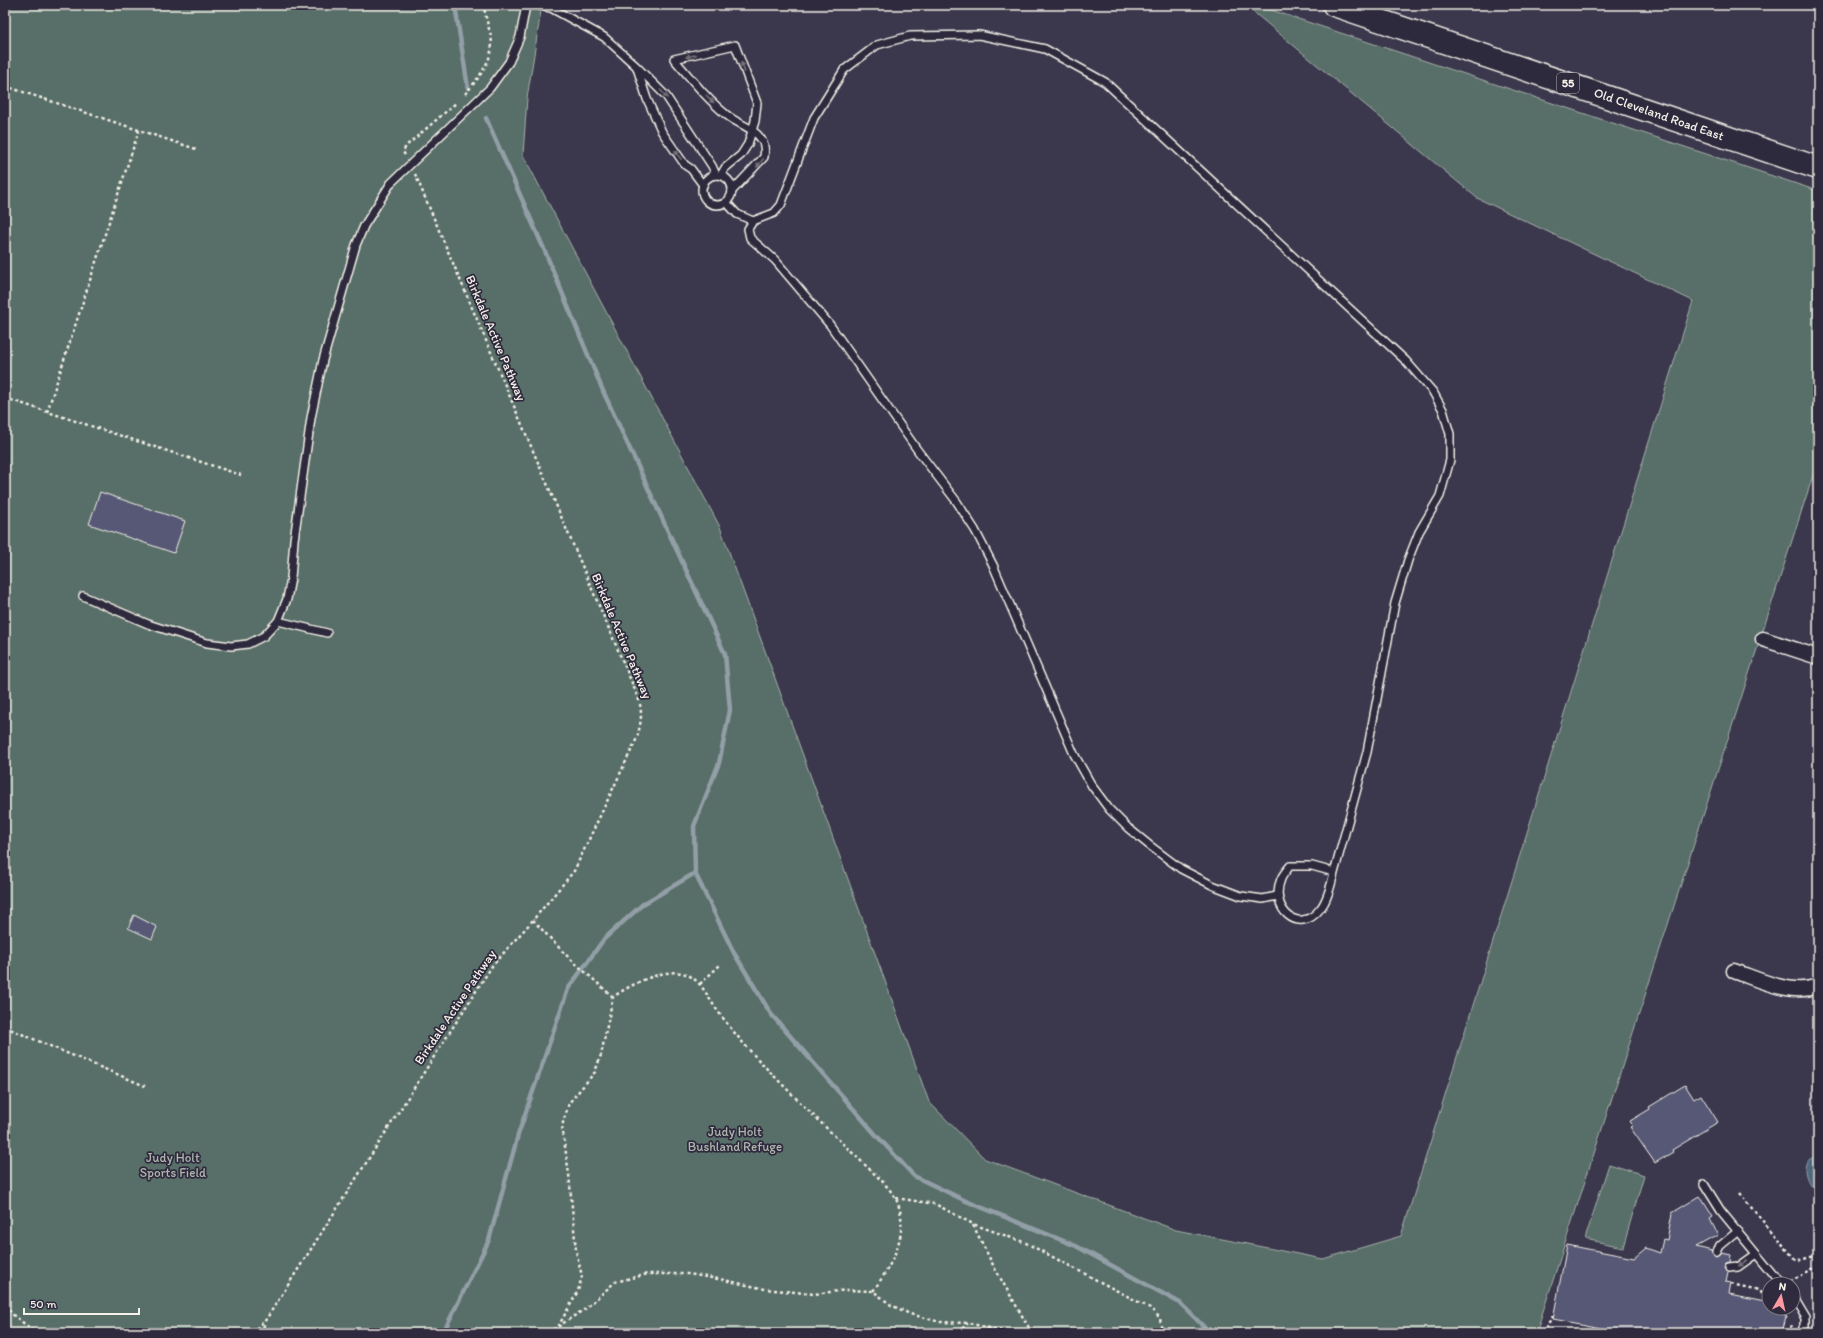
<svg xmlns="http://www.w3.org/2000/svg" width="1823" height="1338" font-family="Itim,sans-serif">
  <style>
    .green { fill: #596e68; stroke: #a6b0a8 }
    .water { fill: #50687b; stroke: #929fa7 }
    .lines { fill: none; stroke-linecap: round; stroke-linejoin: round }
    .stream { stroke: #929fa7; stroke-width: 4.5 }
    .building { fill: #575976; stroke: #f4f1e8 }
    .lane-casing { stroke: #f4f1e8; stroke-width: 10 }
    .street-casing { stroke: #f4f1e8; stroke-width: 17 }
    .primary-casing { stroke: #f4f1e8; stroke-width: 25 }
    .path { stroke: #f4f1e8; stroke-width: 2.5; stroke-dasharray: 3 3; stroke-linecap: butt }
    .lane { stroke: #2f2a3d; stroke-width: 7 }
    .street { stroke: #2f2a3d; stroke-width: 14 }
    .primary { stroke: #2f2a3d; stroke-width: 22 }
    .oneway { fill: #747079 }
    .labels { text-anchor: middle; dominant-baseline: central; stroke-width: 3.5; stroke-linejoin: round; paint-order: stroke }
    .shield { fill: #2f2a3d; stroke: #b9b5b5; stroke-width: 1 }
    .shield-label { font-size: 12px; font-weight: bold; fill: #f4f1e8 }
    .street-label { font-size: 13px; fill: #f4f1e8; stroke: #2f2a3d }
    .park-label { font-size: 13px; fill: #aeb6ae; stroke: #2f2a3d }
  </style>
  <rect width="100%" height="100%" fill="#3b384e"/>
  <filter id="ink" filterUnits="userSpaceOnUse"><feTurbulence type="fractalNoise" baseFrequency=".025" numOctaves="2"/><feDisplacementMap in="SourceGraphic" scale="8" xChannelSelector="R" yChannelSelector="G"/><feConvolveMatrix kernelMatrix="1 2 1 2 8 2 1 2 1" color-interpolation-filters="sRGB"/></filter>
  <g filter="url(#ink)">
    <g class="green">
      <path d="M5,5H542L527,98L523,155L720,527L929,1102L985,1159L1176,1230L1323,1259L1401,1236L1693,301L1477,198L1245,5H1256L1818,191V460L1536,1333H5Z"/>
      <path d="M1609,1164L1644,1175L1623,1247L1585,1239Z"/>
    </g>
    <path class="water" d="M1816,1156H1818V1178L1816,1185L1811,1186C1806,1179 1801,1165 1810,1159C1812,1158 1814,1158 1816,1156Z"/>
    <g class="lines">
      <g class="stream">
        <path d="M455,5L468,88"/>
        <path d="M486,118L544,249L603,391L725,654L730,710L719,763L694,826L695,873L734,953L771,1014L877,1136L914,1176L966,1201L1076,1246L1180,1303L1210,1333"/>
        <path d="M443,1333L489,1240L518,1135L568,989L604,939L643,904L695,873"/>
      </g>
    </g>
    <g class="building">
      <path d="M100,492L185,521L174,553L89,524Z"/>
      <path d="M134,915L157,927L152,939L128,928Z"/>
      <path d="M1685,1085L1694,1099L1701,1095L1718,1122L1672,1150L1673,1152L1655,1163L1630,1127L1633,1126L1630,1121L1650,1109L1649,1107Z"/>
      <path d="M1700,1196L1713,1217L1710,1219L1718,1235L1696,1247L1712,1251L1715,1257L1719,1256L1722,1253L1731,1255L1730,1263L1726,1264L1724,1268L1728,1273L1726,1282L1731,1283L1729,1295L1769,1303V1308H1784L1782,1315L1787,1316L1783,1333H1605L1606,1329L1553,1319L1567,1245L1634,1258L1646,1248L1660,1253L1663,1239L1667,1240L1672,1213Z"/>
    </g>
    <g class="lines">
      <defs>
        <g id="lane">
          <path d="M537,5L551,8L604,37L636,66L666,96L712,166L716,175"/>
          <path d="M637,68L647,99L662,132L685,165L691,169L703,185"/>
          <path d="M721,175L725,168L741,155L748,144L755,121L757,103L735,45L674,59C691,79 708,100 728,116C738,124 754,128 761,139C765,144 765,150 764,157L732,191"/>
          <circle cx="717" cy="190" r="15"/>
          <path d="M726,202L737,214L753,221L774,213L781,205L814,118L844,70L877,45L910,36L979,35L1045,49L1105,82L1406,361L1433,392L1443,410L1450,434V460L1440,496L1419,532L1408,560L1395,603L1367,752L1336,866C1332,879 1329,899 1320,909C1298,937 1269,907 1281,879C1283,874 1287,870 1290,866H1312L1334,872"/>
          <path d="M753,221L748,229L750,238L775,260L830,325L918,451L957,502L975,530L993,565L1074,754L1092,786L1109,809L1128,828L1149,845L1181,869L1212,885L1241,896L1263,899L1277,896"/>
          <path d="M83,596L148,624L207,643L231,646L248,644L264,636L278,621L287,599L291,578L294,540L311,418L323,360L356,245L364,226L391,183L490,88L509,62L520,37L526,5"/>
          <path d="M278,621L327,633"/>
          <path d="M1704,1184L1721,1211L1781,1284"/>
          <path d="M1717,1252L1720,1246L1738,1231"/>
          <path d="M1729,1268L1738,1267L1756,1254"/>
          <path d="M1793,1298L1805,1318V1333"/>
        </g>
        <g id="street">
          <path d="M1763,639L1818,657"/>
          <path d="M1734,971C1760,980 1791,996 1818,986"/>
        </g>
        <path id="primary" d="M1334,5L1818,168"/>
      </defs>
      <use href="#lane" class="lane-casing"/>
      <use href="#street" class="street-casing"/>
      <use href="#primary" class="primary-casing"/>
      <g class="path">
        <path d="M5,86L196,149"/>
        <path d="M465,94C478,79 496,57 491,36C488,25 485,16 484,5"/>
        <path d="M405,155L403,152L406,146L456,103"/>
        <path d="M5,398L241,475"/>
        <path d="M47,412L139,130"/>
        <path d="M533,920L565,954L613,997"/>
        <path d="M700,984L720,965"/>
        <path d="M5,1027L145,1086"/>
        <path d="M1739,1193L1795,1259L1800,1260L1818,1255"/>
        <path d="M896,1198L935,1204L973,1224L1026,1243L1150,1308L1160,1318L1162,1333"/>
        <path d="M973,1225L994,1267L1032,1333"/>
        <path d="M1790,1281L1818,1266"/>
        <path d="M1731,1284L1759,1290L1761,1294L1769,1296"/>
        <path d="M5,1305L12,1314L36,1333"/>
        <path d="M252,1333L264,1321"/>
        <path d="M262,1333L265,1321L492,966L533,920L574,871L637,738C641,723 643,712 638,697L415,174"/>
        <path d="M548,1333L585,1309L615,1282L648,1274H689L724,1280L765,1289L814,1294L847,1290L873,1291L891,1305L910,1314L940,1322L968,1323L1010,1333"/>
        <path d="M560,1333L559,1325L578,1291L582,1276L576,1251L569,1174L562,1126L569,1103L595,1072L601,1055L613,997C630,985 667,965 688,975C702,982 708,998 717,1010C728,1025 740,1040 753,1054C794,1098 839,1140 883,1182C887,1187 893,1193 896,1199C911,1231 892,1265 873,1291"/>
        <path d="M958,1333L968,1323"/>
        <path d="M1542,1333L1553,1316"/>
        <path d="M1791,1333L1793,1323"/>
      </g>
      <use href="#lane" class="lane"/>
      <use href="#street" class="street"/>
      <use href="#primary" class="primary"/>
    </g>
    <defs><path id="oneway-solid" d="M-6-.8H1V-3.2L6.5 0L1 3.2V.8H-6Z"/></defs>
    <g class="oneway">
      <use href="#oneway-solid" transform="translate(691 56) rotate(167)"/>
      <use href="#oneway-solid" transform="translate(743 67) rotate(-110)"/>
      <use href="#oneway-solid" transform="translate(664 94) rotate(49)"/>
      <use href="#oneway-solid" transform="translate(710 99) rotate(45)"/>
      <use href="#oneway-solid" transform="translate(678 155) rotate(-125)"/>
      <use href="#oneway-solid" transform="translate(760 163) rotate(129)"/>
      <use href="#oneway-solid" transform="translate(1743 1263) rotate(144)"/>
    </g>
  </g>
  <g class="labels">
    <rect class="shield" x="1557" y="73" width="22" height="20" rx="3"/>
    <g class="shield-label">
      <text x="1568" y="83">55</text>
    </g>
    <g class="street-label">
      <text transform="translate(1659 114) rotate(19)">Old Cleveland Road East</text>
      <text transform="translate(496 338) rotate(67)">Birkdale Active Pathway</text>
      <text transform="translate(622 636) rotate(67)">Birkdale Active Pathway</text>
      <text transform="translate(455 1007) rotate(-56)">Birkdale Active Pathway</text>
    </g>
    <g class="park-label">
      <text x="735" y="1131">Judy Holt<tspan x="735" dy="15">Bushland Refuge</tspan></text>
      <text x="173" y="1157">Judy Holt<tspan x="173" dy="15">Sports Field</tspan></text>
    </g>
  </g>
  <rect width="1823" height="1338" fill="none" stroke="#2f2a3d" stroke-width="20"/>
  <rect x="10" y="10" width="1803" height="1318" fill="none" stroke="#f4f1e8" stroke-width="1.5" filter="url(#ink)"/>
  <g transform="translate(1781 1296) rotate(9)"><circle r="19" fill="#2f2a3d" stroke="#7e7a81"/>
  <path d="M0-3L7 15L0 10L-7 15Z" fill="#ff9aa2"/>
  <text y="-6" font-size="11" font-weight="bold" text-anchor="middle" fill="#f4f1e8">N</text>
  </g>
  <path d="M24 1308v6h115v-6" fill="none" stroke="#f4f1e8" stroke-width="2"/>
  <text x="30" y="1308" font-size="12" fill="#f4f1e8" stroke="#2f2a3d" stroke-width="3" paint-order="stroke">50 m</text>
</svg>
